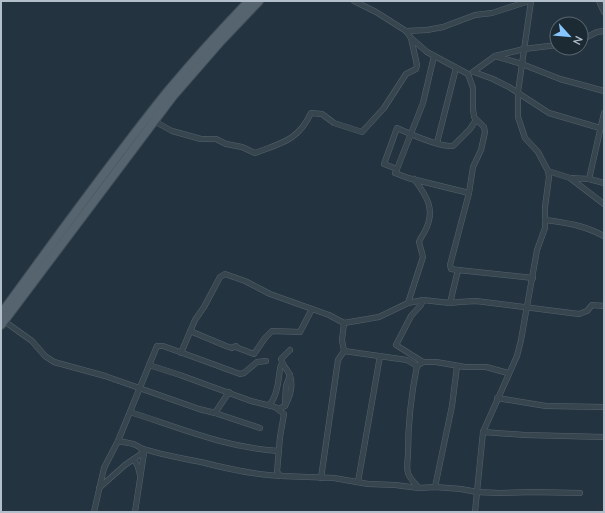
<svg xmlns="http://www.w3.org/2000/svg" width="605" height="513" font-family="'Nunito Sans',sans-serif">
  <style>
    .lines { fill: none; stroke-linecap: round; stroke-linejoin: round }
    .street-casing { stroke: #55626d; stroke-width: 6 }
    .primary-casing { stroke: #404e58; stroke-width: 10 }
    .street { stroke: #37454f; stroke-width: 5 }
    .primary { stroke: #55646f; stroke-width: 8 }
  </style>
  <rect width="100%" height="100%" fill="#23333f"/>
  <g class="lines">
    <defs>
      <g id="street">
        <path d="M354,1L376,12L406,31L411,38L427,52L468,74L473,88V109L474,117L484,127L485,132L481,150L473,167L469,193L450,265L451,269L458,270"/>
        <path d="M599,1L604,12"/>
        <path d="M406,31L427,30L443,27L475,15L492,13L529,1"/>
        <path d="M581,40L597,32L604,31"/>
        <path d="M495,56L522,64L560,79L604,91"/>
        <path d="M473,72L495,56L524,49L557,45"/>
        <path d="M474,72L493,79L509,87L549,113L600,128"/>
        <path d="M154,121L172,131L201,139H216L226,144L242,147L255,153C281,143 298,141 311,113L322,114L334,123L362,132L384,108L406,74L416,69L417,65L411,38"/>
        <path d="M437,143L456,68"/>
        <path d="M397,169L423,103L434,56"/>
        <path d="M548,171L570,178L589,179L604,183"/>
        <path d="M570,178L604,204"/>
        <path d="M589,179L604,113"/>
        <path d="M469,193L408,178L395,173L397,169L384,164L397,128C410,134 440,147 453,146L470,129L476,120"/>
        <path d="M545,220C568,223 583,225 604,236"/>
        <path d="M423,300L421,305L411,316L396,345L423,362H436L465,367H486L508,373"/>
        <path d="M408,303L423,257L419,242C420,238 423,235 425,231C436,210 427,196 414,179"/>
        <path d="M450,303L458,270L533,278"/>
        <path d="M4,321L32,341L45,356L54,362L105,376L199,409L215,413L229,392"/>
        <path d="M344,323L342,340L344,351L407,360L417,366"/>
        <path d="M190,331L226,346L232,348L236,346L238,348L254,354L265,338L272,331L300,332L312,309"/>
        <path d="M181,353L195,320L204,307L220,277L225,274L245,281L270,294L329,315L344,323L379,317L408,303L423,300L450,303L459,302L476,301L579,314L587,311L592,305L604,306"/>
        <path d="M149,365L180,375L251,401L275,407L284,414L280,437L277,472L281,476L334,478L368,484L395,485L419,488L435,487L461,489L477,492L499,493L532,492L580,493"/>
        <path d="M497,398L546,406L604,407"/>
        <path d="M285,403L286,386L290,375"/>
        <path d="M269,405C276,398 278,386 279,376C280,371 279,368 282,363"/>
        <path d="M278,409L285,406C291,395 295,382 287,370C284,366 282,364 281,359L290,350"/>
        <path d="M130,412C180,428 227,448 279,451"/>
        <path d="M215,413L260,428"/>
        <path d="M483,432L525,435L604,437"/>
        <path d="M118,441C127,443 140,443 144,453L135,512"/>
        <path d="M141,448C161,455 181,458 201,462C228,469 254,475 281,476"/>
        <path d="M134,459L138,467L140,475"/>
        <path d="M321,478L338,360L344,351"/>
        <path d="M358,482L380,356"/>
        <path d="M435,487L452,406L457,366"/>
        <path d="M99,488L125,465L144,452"/>
        <path d="M419,488C415,483 409,478 408,473C406,467 408,460 408,454C408,424 411,395 417,366L423,362"/>
        <path d="M94,512L104,468L118,441L157,346H163L177,351L240,374L244,373L257,362L266,361"/>
        <path d="M475,512L483,432L517,356L521,340L537,250L545,228V207L549,177L548,171L538,152L525,138L518,117V92L531,1"/>
      </g>
      <g id="primary">
        <path d="M1,314C56,239 110,163 168,91C194,60 221,30 249,1"/>
        <path d="M1,325L173,96L220,42L259,1"/>
      </g>
    </defs>
    <use href="#street" class="street-casing"/>
    <use href="#primary" class="primary-casing"/>
    <use href="#street" class="street"/>
    <use href="#primary" class="primary"/>
  </g>
  <rect width="605" height="513" fill="none" stroke="#b3bfca" stroke-width="4"/>
  <g transform="translate(569 36) rotate(117)"><circle r="19" fill="#1c2a34" stroke="#586670"/>
  <path d="M0-3L7 15L0 10L-7 15Z" fill="#86c5fd"/>
  <text y="-6" font-size="11" font-weight="bold" text-anchor="middle" fill="#b3bfca">N</text>
  </g>
</svg>
